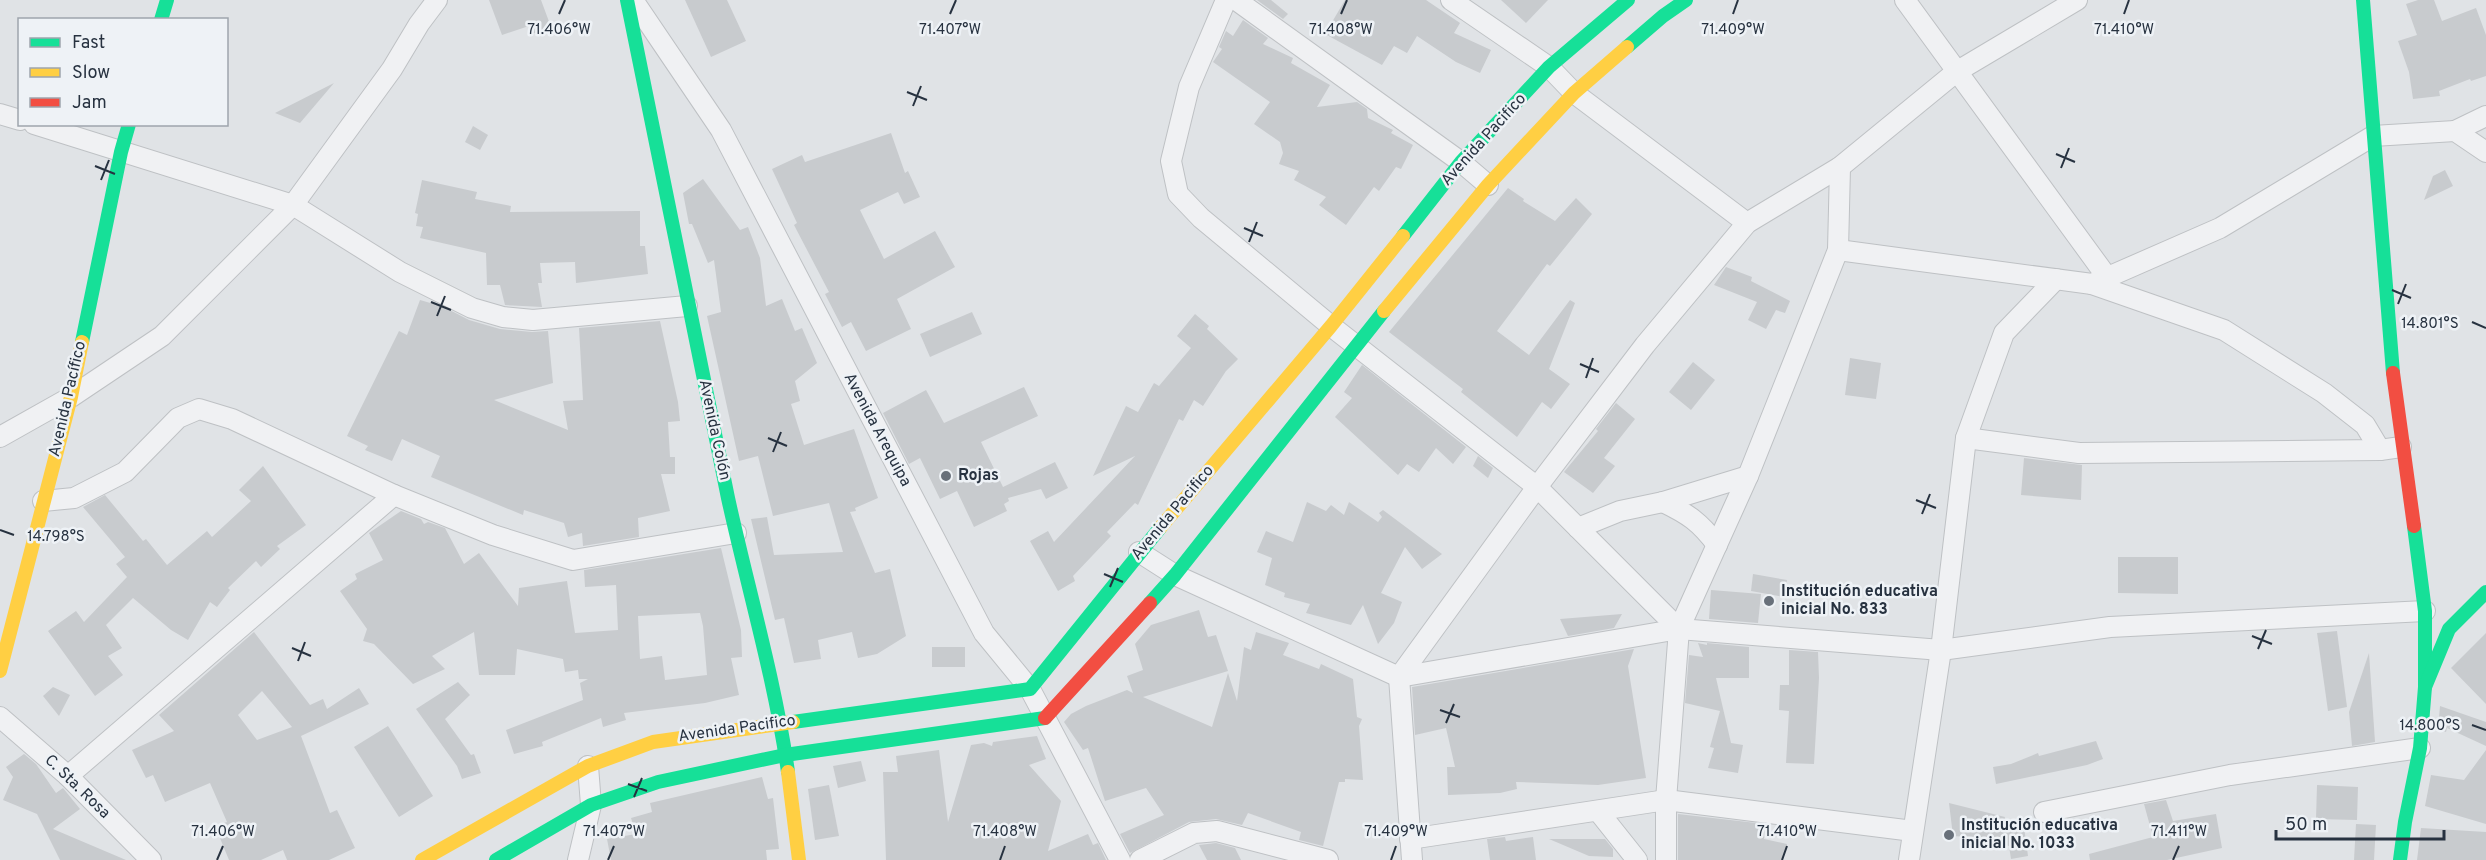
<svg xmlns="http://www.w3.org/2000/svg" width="2486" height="860" font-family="Overpass,sans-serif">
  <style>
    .building { fill: #c8cbce; fill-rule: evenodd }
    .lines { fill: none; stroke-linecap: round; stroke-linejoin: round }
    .street-casing { stroke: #bec1c4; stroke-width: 22 }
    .street { stroke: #f0f1f3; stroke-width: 20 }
    .fast { stroke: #16e098; stroke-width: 14 }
    .slow { stroke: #ffcf43; stroke-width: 14 }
    .jam { stroke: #f24e42; stroke-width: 14 }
    .ticks { fill: none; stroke: #273240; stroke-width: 2 }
    .poi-dot { fill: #68707a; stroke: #eef2f6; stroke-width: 2 }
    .labels { text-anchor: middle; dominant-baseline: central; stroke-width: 5; stroke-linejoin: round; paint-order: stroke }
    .street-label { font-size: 16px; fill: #273240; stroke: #eef2f6 }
    .poi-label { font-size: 16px; font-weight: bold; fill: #273240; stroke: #eef2f6; text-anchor: start }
    .ticks-label { font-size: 15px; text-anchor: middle; fill: #273240; stroke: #eef2f6; stroke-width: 5; stroke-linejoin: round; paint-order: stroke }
  </style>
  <rect width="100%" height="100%" fill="#e0e3e6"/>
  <g class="building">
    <path d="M489,0H541L551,27L532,34L529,26L502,35Z"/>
    <path d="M685,0H727L746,41L711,57Z"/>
    <path d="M1257,0H1271L1288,14L1283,19Z"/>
    <path d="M1345,0H1426L1460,23L1454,33L1491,50L1480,73L1456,62L1417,36L1407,53L1394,46L1382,65L1325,34Z"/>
    <path d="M1501,0H1548L1526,23Z"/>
    <path d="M2418,0H2434L2442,21L2476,8L2486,35V76L2471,81L2470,79L2439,91L2440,96L2413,99L2409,72L2398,41L2417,35L2406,4Z"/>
    <path d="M1243,20L1268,38L1263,44L1293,58L1291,63L1330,85L1317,107L1357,102L1367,109L1368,118L1393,130L1391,133L1413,145L1401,169L1396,167L1379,191L1374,187L1346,225L1319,205L1326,197L1294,180L1299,171L1279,164L1283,153L1280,142L1254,124L1270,102L1213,62L1222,49L1219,47L1226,31L1233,36Z"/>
    <path d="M334,83L300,123L275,113Z"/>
    <path d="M473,126L488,135L480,150L465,142Z"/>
    <path d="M891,133L905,173L908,171L920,197L904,204L898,192L860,210L884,259L935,231L955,267L897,299L911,329L866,351L851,322L842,327L825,294L829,292L794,225L797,223L772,169L802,155L805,162Z"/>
    <path d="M2445,170L2453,186L2424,200L2433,176Z"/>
    <path d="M703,179L740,230L748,227L760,258L766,306L782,299L795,331L802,328L817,363L795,381L800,401L791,404L804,445L854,429L878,498L855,508L856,511L850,512L875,573L890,569L906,636L877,654L858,658L852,632L818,640L821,659L794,663L784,618L775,620L751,519L767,517L774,555L843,552L829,503L773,516L758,456L739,461L707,316L721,312L714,260L708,263L692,224H689L683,193Z"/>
    <path d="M422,180L477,192L475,199L511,206L510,212L640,211V246H645L648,274L576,283L575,262L540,263L542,283H538L542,307L505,305L500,285H487L486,253L420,238L423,227L416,226L418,214L415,213Z"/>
    <path d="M1508,188L1524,199L1523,201L1555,221L1576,198L1592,214L1550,266L1547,264L1497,331L1529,355L1570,300L1575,303L1549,369L1570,384L1551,409L1542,402L1517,437L1461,392L1463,389L1389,332Z"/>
    <path d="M1726,267L1752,277L1751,281L1790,301L1785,313L1776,310L1766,329L1748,320L1757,302L1714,285Z"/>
    <path d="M420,300L444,307L469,320L500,329L532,332L548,331L553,383L494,400L568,430L563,401L583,400L579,328L660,321L678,402L680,421L668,422L670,457H675V474H661L670,511L638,518L639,537L583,546L582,533L568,537L564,523L524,510L523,515L431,477L440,456L402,439L392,461L365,450L368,446L347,436L399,331L407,335Z"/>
    <path d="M972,312L982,334L930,357L920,334Z"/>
    <path d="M1195,314L1209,326L1207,329L1238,359L1226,371L1203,406L1194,400L1183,421L1179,419L1138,505L1135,503L1107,532L1111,536L1073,576L1075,581L1058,591L1030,541L1048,531L1054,542L1135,456L1093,476L1126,406L1138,412L1154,383L1159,386L1191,348L1177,336Z"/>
    <path d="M1850,358L1881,363L1876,399L1845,395Z"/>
    <path d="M1693,362L1715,380L1691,410L1669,392Z"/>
    <path d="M1362,365L1466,447L1453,464L1436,448L1419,472L1407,464L1398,475L1335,417L1352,398L1344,392Z"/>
    <path d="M1024,387L1038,416L981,442L1003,487L1055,462L1068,488L1046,499L1041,489L1008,498L1009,501L1004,504L1007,511L974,527L957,491L940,499L920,458L909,464L883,413L926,390L944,423Z"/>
    <path d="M1616,403L1635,419L1604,458L1615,466L1593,493L1564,472L1598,431L1596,429Z"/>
    <path d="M1478,456L1493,468L1488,478L1473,466Z"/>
    <path d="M2024,458L2082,465L2081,500L2021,495Z"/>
    <path d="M263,466L306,525L277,546L280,549L261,567L256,561L228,588L230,590L217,607L210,602L188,640L171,630L133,598L106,625L122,648L108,656L123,675L95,696L48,631L76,611L84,622L127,577L116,564L125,557L83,507L105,495L143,541L146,539L167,565L207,531L212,537L251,501L239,490Z"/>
    <path d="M1307,502L1326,511L1331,505L1344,515L1349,502L1378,522L1382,517L1379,513L1383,510L1442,554L1422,569L1405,547L1381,593L1402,602L1394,623L1378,644L1363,605L1351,625L1306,613L1310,604L1284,597L1285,593L1265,585L1272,558L1257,552L1266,531L1293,542Z"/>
    <path d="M401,511L421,519L424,524L428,522L445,528L464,564L479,553L518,606L519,588L567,581L575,633L618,630L616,585L585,587L584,570L721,548L741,630L742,657L731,658L739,695L705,703L624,713L626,720L603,727L601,718L542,742L543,746L514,754L506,730L583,700L580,683L588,679H579L578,670L565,672L563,659L517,649L515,675H479L474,632L432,656L445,669L413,684L374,644L363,641L367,629L340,591L357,579L355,574L383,560L369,533ZM700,613L703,626L707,675L665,680L662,656L640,659L638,616Z"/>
    <path d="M2118,557H2178V594L2118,593Z"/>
    <path d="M1753,574L1787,580L1784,597L1751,591Z"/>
    <path d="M1711,590L1761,594L1758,623L1709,619Z"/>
    <path d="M1199,610L1208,637L1216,635L1228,671L1143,697L1212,727L1228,673L1237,701L1244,647L1251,650L1256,632L1289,643L1283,655L1319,669L1321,664L1353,679L1357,717L1362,719L1359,726L1363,780L1345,779V782H1339L1323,846L1299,840L1301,832L1248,813L1242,825L1216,819L1189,822L1130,853L1120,834L1164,815L1146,788L1105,801L1088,748L1083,750L1064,722L1071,714L1086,706L1127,690L1133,693L1127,676L1143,670L1135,644L1151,625Z"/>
    <path d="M1622,614L1614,628L1568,636L1560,619Z"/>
    <path d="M2337,631L2347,707L2328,711L2317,633Z"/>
    <path d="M254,632L310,705L323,699L327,709L359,688L369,704L301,736L330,813L337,810L355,848L329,860H287L283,850L261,860H229L215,826L227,822L210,783L165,802L153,775L146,778L132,750L174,731L159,715ZM262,691L292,727L257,740L238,715Z"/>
    <path d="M2486,633V704L2451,668Z"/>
    <path d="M1698,643L1707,645V643L1749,647V678H1716L1731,743L1743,745L1738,773L1708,768L1714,748L1710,747L1720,711L1685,703L1689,655L1703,657Z"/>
    <rect x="932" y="647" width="33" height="20"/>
    <path d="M1634,649L1628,666L1646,778L1598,785L1516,782L1517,789L1500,793L1448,795L1447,767H1455L1446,728L1415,735L1412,687Z"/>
    <path d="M1789,650L1818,652L1819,678L1814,764L1786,763L1789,711L1779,710L1780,685H1789Z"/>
    <path d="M2369,653L2375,742L2352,746L2349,712Z"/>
    <path d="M458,682L470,695L445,719L471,755L474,754L481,773L462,779L457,766L416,709Z"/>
    <path d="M53,687L70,695L59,716L43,696Z"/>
    <path d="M2440,706L2486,722V746L2447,728L2446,732L2438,729Z"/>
    <path d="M388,726L433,796L399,817L354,747Z"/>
    <path d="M1037,736L1046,759L1029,765L1061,801L1048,851L1088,834L1093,845L1098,843L1106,860H886L883,772H898L896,756L939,750L948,822L971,745L984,743L992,746L993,742Z"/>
    <path d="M2096,741L2103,759L2087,765L1996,784L1993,767L2011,764L2038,753L2039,756Z"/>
    <path d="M2486,750V824L2425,806L2431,775L2464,780Z"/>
    <path d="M24,754L36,764L56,793L63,788L80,809L53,829L126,860H60L37,814L3,800L13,777L6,767Z"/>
    <path d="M861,761L866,781L838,788L833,766Z"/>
    <path d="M762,777L768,799L773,798L779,849L766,850L767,860H611L607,839L636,834L631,818L652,812L650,803Z"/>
    <path d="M829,785L839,836L815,840L808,789Z"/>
    <path d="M2317,785L2358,787L2357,820L2316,819Z"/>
    <path d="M2166,800L2173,821L2216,814L2222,848L2167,860H2090L2089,854L2153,837L2144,804Z"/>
    <path d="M1949,803L2005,817L2002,829L2024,827L2028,856L2011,859L2009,846L1981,838L1953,836Z"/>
    <path d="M1678,814L1765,824L1764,839L1787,844L1783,860H1678Z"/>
    <path d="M2356,824L2376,825L2374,860H2354Z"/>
    <path d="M2421,828L2486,832V860H2417Z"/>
    <path d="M1505,837L1506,841L1533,837L1536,860H1490L1487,839Z"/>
    <path d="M1549,839H1605L1613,849V857L1589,856Z"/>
    <path d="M1216,843L1235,848L1241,860H1207L1199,845Z"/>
  </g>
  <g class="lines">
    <defs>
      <g id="street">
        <path d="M633,0L721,130L984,633L1030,689L1120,860"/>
        <path d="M1226,0L1189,87L1171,161L1178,194L1201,218L1331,326L1537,487L1679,629"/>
        <path d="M1236,0L1461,162L1488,185"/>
        <path d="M1451,0L1549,67L1574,93L1747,223"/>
        <path d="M1905,0L2107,277"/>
        <path d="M0,114L20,120"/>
        <path d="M34,124L293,205L400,272L472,308L503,317L533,320L687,306"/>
        <path d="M2455,131L2486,116"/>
        <path d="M1838,250L2092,284L2220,228L2373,136L2455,131L2486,152"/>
        <path d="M2092,284L2224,330L2324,393L2365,425L2380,450"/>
        <path d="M0,437L71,397L162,336L293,205L392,69L419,24L437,0"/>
        <path d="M1966,438L2079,453L2380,450L2401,447"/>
        <path d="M43,501L74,498L125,472L178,418L199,409L232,419L394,495L493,535L573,560L736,533"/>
        <path d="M1663,502C1688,514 1700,522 1717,545"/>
        <path d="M1578,528L1620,511L1663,502L1748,476"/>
        <path d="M1139,552L1175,575L1399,677L1679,629L1941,650L2110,627L2425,611"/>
        <path d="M0,717L68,776L151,860"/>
        <path d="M68,776L394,495"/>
        <path d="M1598,811L1637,860"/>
        <path d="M2044,812L2230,775L2420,748"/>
        <path d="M1410,839L1666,800L1913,831"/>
        <path d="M578,860L591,805L588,766"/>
        <path d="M1140,860L1194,833L1217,831L1328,860"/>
        <path d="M1412,860L1399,677L1537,487L1645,345L1747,223L1840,167L1956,72L2077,0"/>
        <path d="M1666,860V800L1679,629L1748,476L1838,250L1840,167"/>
        <path d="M1909,860L1941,650L1966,438L2004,333L2056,279"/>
      </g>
    </defs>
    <use href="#street" class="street-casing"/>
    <use href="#street" class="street"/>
    <g class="fast">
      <path d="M627,0C660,166 693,332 728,498C748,589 775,680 788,772"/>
      <path d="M2363,0L2393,373"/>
      <path d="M161,20L167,0"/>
      <path d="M1627,47L1663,16L1686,0"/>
      <path d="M1403,236L1461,162L1549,67L1628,0"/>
      <path d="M82,342L121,152L129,124"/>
      <path d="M2414,526L2425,611V687"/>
      <path d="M1150,603L1175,575L1384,311"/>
      <path d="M793,722L1030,689L1160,528"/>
      <path d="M496,860L591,805L658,782L785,755L1045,718"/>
      <path d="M2400,860L2405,822L2420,748L2425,687L2449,629L2486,592"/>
    </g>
    <g class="slow">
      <path d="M1384,311L1488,185L1574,93L1627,47"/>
      <path d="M1160,528L1331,326L1403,236"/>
      <path d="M0,671L71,397L82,342"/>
      <path d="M788,772L799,860"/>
      <path d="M422,860L588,766L653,742L793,722"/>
    </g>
    <g class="jam">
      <path d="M2393,373L2414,526"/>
      <path d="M1045,718L1150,603"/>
    </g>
  </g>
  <path class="ticks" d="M559,14L565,0M950,14L956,0M1341,14L1347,0M1733,14L1738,0M2124,14L2129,0M907,92L927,100M913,106L921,86M2056,154L2075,162M95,166L115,174M2061,168L2069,148M101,180L109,160M1244,228L1263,236M1249,242L1257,222M2392,290L2411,298M431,302L451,310M2398,304L2406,284M437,316L445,296M2472,322L2486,328M1580,364L1599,372M1586,378L1593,358M768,438L787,446M773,452L781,432M1916,500L1936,508M1922,514L1930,494M0,530L14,535M1104,574L1123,582M1110,587L1118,568M2252,636L2272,644M292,648L311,656M2258,649L2266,630M298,661L305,642M1440,710L1460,717M1446,723L1454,704M2472,725L2486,730M628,784L647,791M634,797L642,778M217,860L223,846M608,860L614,846M1000,860L1005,846M1391,860L1396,846M1782,860L1787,846M2173,860L2179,846"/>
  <g class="poi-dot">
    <circle cx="946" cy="476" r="6"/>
    <circle cx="1769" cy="601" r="6"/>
    <circle cx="1949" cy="835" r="6"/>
  </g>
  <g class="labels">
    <g class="street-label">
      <text transform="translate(1484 140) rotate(-48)">Avenida Pacifico</text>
      <text transform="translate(68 399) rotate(-77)">Avenida Pacífico</text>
      <text transform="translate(714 430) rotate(78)">Avenida Colón</text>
      <text transform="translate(877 430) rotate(62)">Avenida Arequipa</text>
      <text transform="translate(1173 513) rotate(-50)">Avenida Pacifico</text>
      <text transform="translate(737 729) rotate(-8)">Avenida Pacifico</text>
      <text transform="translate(77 787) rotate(44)">C. Sta. Rosa</text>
    </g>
    <g class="poi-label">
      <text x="958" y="476">Rojas</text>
      <text x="1781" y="592">Institución educativa<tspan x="1781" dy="18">inicial No. 833</tspan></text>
      <text x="1961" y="826">Institución educativa<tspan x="1961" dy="18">inicial No. 1033</tspan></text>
    </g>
  </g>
  <g class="ticks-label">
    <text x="1733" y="34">71.409°W</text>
    <text x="2124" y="34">71.410°W</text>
    <text x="559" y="34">71.406°W</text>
    <text x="950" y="34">71.407°W</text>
    <text x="1341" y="34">71.408°W</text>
    <text x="2430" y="328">14.801°S</text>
    <text x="56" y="541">14.798°S</text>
    <text x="2430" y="730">14.800°S</text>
    <text x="223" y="836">71.406°W</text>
    <text x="614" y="836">71.407°W</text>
    <text x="1005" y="836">71.408°W</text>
    <text x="1396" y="836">71.409°W</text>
    <text x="1787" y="836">71.410°W</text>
    <text x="2179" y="836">71.411°W</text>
  </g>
  <rect x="18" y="18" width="210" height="108" fill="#eef2f6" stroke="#9ea5ad" stroke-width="1.5"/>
  <rect x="30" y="38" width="30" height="9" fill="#16e098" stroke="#9ea5ad" stroke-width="1.5"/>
  <text x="72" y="48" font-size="18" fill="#273240">Fast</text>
  <rect x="30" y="68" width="30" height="9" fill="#ffcf43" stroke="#9ea5ad" stroke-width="1.5"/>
  <text x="72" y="78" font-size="18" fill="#273240">Slow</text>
  <rect x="30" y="98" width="30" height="9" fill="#f24e42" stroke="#9ea5ad" stroke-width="1.5"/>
  <text x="72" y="108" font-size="18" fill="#273240">Jam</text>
  <path d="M2276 830v9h168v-9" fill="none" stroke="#273240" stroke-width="3"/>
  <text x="2285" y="830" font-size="18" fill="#273240" stroke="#eef2f6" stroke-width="4.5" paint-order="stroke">50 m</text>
</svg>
